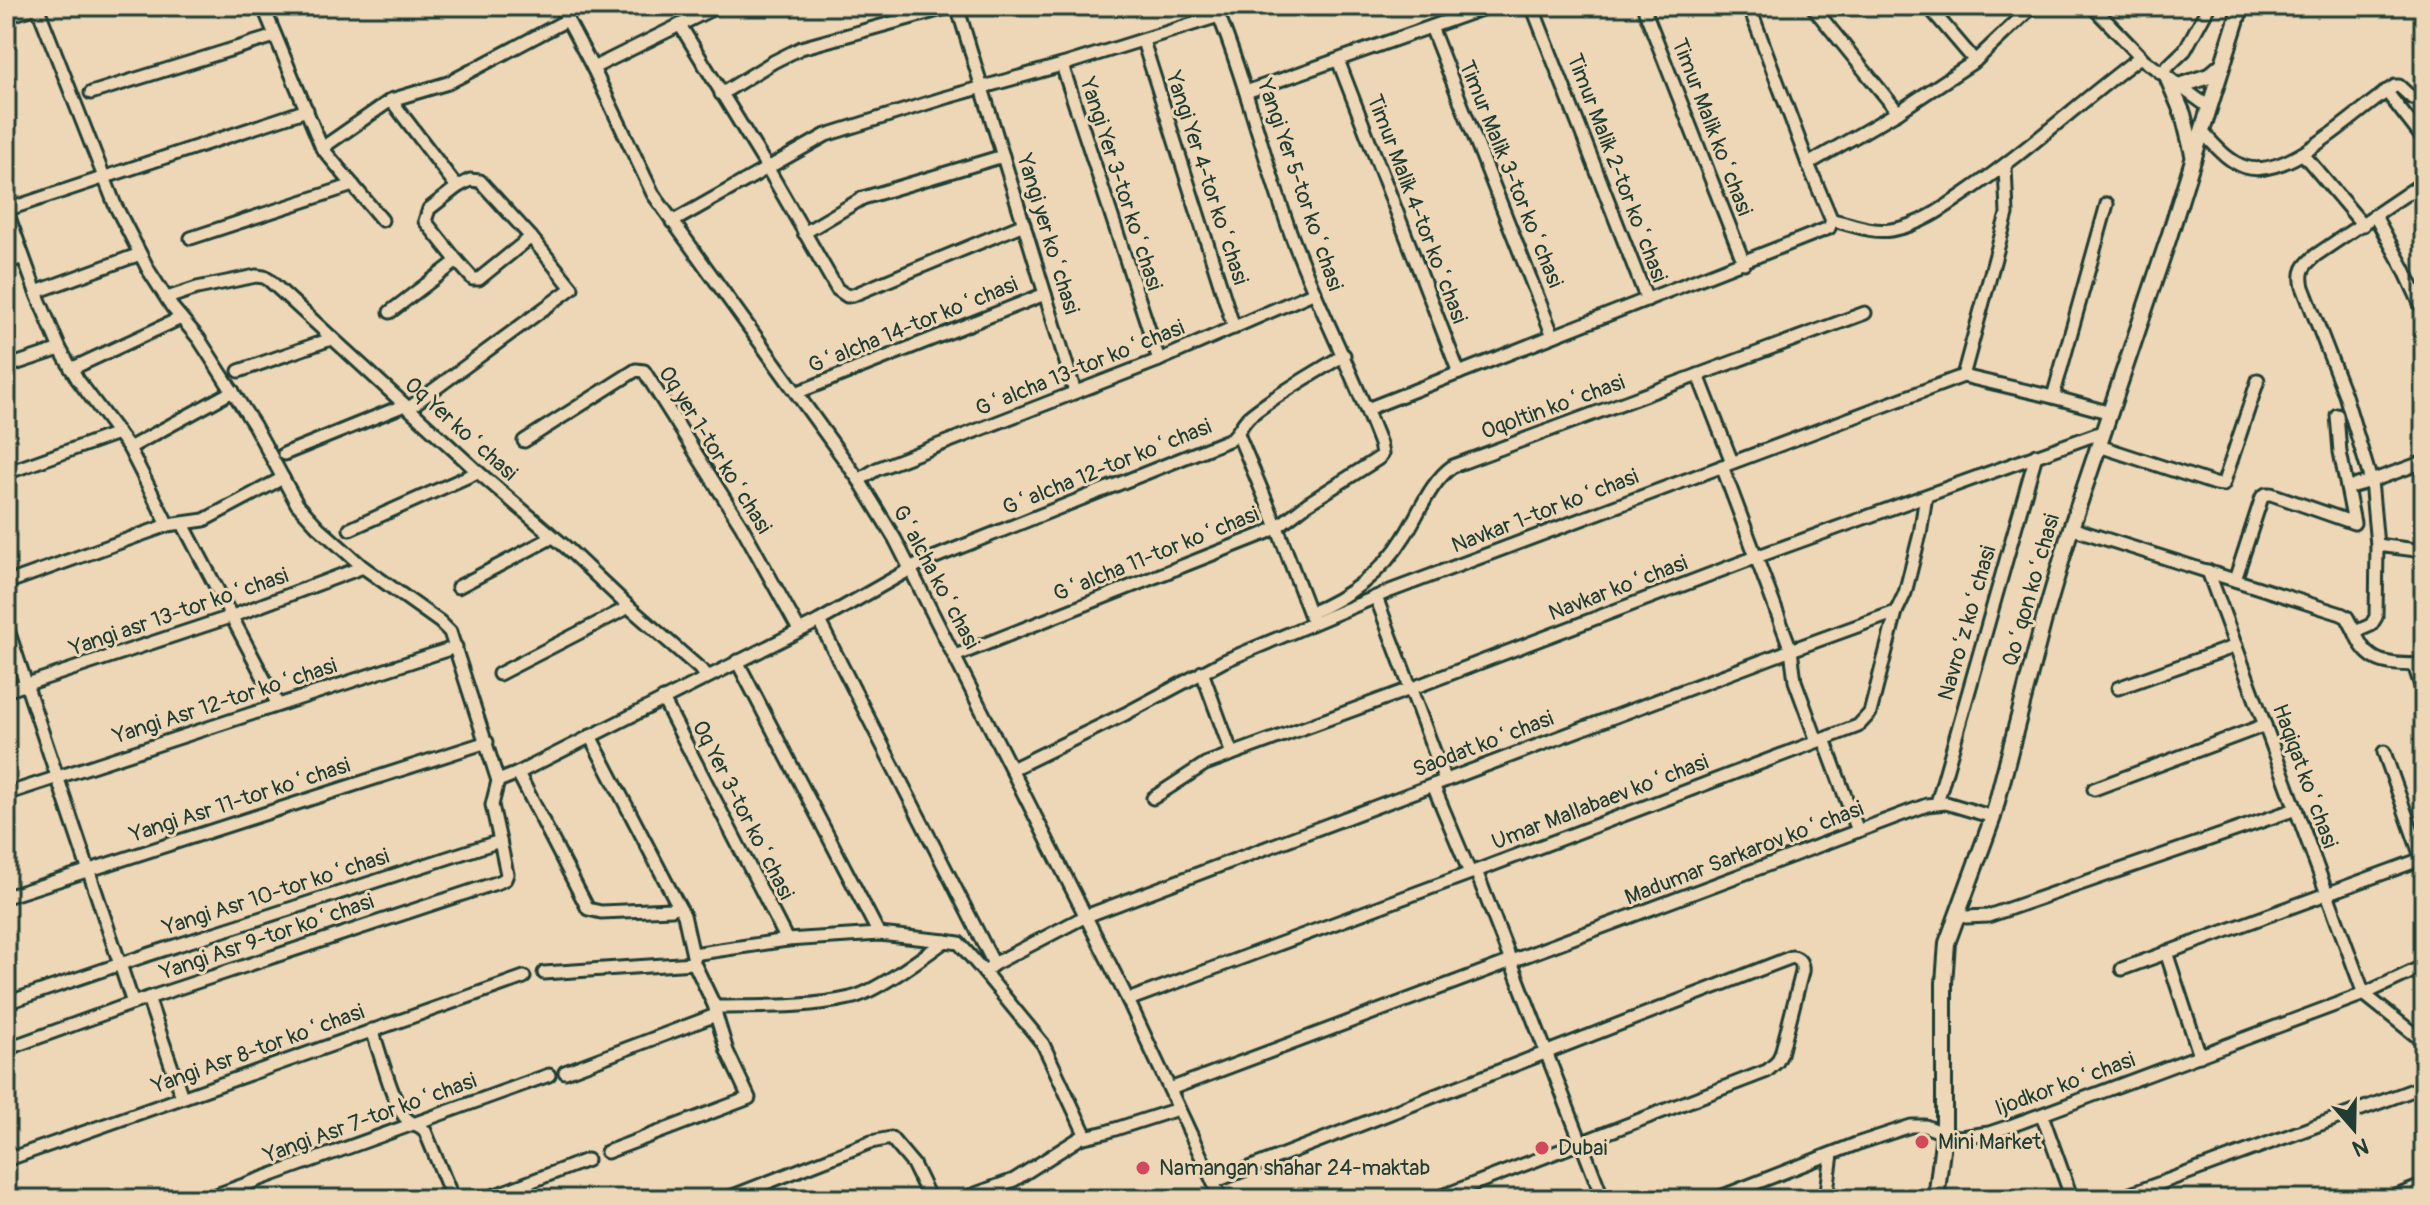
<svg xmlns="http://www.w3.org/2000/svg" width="2430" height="1205" font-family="Pangolin,sans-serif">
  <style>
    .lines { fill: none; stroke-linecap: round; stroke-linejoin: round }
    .minor-casing { stroke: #1f3d34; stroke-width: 17 }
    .major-casing { stroke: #1f3d34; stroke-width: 20 }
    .highway-casing { stroke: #1f3d34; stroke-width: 22 }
    .minor { stroke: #edd7b6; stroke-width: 11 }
    .major { stroke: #edd7b6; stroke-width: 14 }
    .highway { stroke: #edd7b6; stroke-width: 16 }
    .poi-dot { fill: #d1495b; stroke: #edd7b6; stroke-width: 3 }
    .labels { text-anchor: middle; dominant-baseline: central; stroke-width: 6; stroke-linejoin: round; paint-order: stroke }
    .street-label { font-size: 22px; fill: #1f3d34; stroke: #edd7b6 }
    .poi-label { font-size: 22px; fill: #1f3d34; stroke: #edd7b6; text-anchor: start }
  </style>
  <rect width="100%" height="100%" fill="#edd7b6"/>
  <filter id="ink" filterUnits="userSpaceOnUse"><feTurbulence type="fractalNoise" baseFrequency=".0125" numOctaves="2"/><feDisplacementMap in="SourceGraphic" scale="16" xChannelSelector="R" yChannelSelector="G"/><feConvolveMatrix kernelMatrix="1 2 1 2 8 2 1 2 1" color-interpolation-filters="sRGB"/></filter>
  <g filter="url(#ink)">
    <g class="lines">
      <defs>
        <g id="minor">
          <path d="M263,6L322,148L382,220"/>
          <path d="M560,6L593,68L653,194L859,480L895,539L1128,1000L1221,1199"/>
          <path d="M957,6L1075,392"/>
          <path d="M1215,6C1246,81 1264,161 1292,237C1318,307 1353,373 1380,444L1382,454L1379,458L1307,504L1277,527L1313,622"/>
          <path d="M1532,6L1647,300"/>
          <path d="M1643,6L1744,263"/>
          <path d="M1812,6L1898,112"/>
          <path d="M1928,6L1975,61"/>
          <path d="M2092,6L2144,60L2210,108"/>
          <path d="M680,25L767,167L837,289L847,296L853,295L1024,224"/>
          <path d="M1431,27L1553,336"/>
          <path d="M1143,41L1234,328"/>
          <path d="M1338,60L1459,373"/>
          <path d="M1062,65L1159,360"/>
          <path d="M593,68L718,6"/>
          <path d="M2161,73L2185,50L2209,6"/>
          <path d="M2386,91L2424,140"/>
          <path d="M1246,92L1490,6"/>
          <path d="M91,93L275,36"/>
          <path d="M721,94L773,62L801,48L953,6"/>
          <path d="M391,100L457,187L470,180L480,181L531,237L572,288L409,408"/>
          <path d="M2202,132C2215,145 2227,161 2245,167C2290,181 2358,108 2395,86H2399L2412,98L2424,92"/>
          <path d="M322,148L391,100L448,83L567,20"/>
          <path d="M2303,154L2363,225"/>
          <path d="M1808,164L1898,112L1975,61L2033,6"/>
          <path d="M6,209L36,292L60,349L78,380L129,448L168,525"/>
          <path d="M6,210L307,110"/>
          <path d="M2375,216L2404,269L2424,312"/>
          <path d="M1832,220C1852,224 1870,233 1891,230C1919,226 1944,208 1967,192C2028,151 2081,101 2140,57"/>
          <path d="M672,222L826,135L944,98L1062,65L1219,16"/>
          <path d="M804,233L863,198L1003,156"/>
          <path d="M191,238L353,185"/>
          <path d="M457,261L473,279H479L531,237"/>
          <path d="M6,263L23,257"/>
          <path d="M36,292L140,254"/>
          <path d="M167,298L197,288L256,276L264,277L269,280L478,472L568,549L629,607L707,675"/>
          <path d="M390,312L457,261L425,221L429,209L457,187"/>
          <path d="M6,367L60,349"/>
          <path d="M71,369L181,318"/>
          <path d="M239,371L331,339"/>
          <path d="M1698,375L1732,462"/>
          <path d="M1963,376L2007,214L2005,166"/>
          <path d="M796,393L1045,294"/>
          <path d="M2053,397L2107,204"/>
          <path d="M1367,409L1829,228L1832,220L1830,216L1808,164L1749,6"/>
          <path d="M524,441L636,370L644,371L741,525L799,630"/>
          <path d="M2099,446L2215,484L2223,485L2258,380"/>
          <path d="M129,448L233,391"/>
          <path d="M284,454L405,405"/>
          <path d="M1722,466L1791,650L1795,681L1817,741"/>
          <path d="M6,473L118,433"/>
          <path d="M859,480L877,469L1159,360L1315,292"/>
          <path d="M2347,488L2371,481L2345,395L2303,287C2299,271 2304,265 2316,255L2424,182"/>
          <path d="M183,524L278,705"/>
          <path d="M2071,528L2341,614L2347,617L2355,632"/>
          <path d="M350,529L478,472"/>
          <path d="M2377,545L2371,481L2424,462"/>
          <path d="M2424,551L2377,545L2376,617L2371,625L2355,632C2368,667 2391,664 2424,665"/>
          <path d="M2208,571L2364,994L2424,1042"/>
          <path d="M2235,580L2262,497L2266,494H2271L2354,523L2340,452L2337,415"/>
          <path d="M6,583L168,525L204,520L283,478"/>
          <path d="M458,587L553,537"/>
          <path d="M1376,597L1445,780"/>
          <path d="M1310,613C1347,598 1383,572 1404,537C1419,514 1430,482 1453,466L1865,313"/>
          <path d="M819,621L994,964"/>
          <path d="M6,624L133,1003"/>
          <path d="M955,656L1266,533L1277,527L1238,434"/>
          <path d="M737,661L879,934"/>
          <path d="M2414,665L2424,695"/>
          <path d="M1202,672L1232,754"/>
          <path d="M499,674L629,607"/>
          <path d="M2118,688L2236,646"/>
          <path d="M6,691L230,617L363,567"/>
          <path d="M663,699L787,940"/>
          <path d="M1824,739L1858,831"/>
          <path d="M1012,769L1125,714L1224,661L1390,591L1963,376L2053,397L2111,413"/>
          <path d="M518,773L588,909L601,912L672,909L677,903L590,736"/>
          <path d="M498,781L518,773L819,621L923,562L1231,439C1240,432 1242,422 1251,415C1280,392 1313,374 1344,355"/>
          <path d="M1433,785L1470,873"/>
          <path d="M2094,789L2265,725"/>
          <path d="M6,794L456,647"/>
          <path d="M1153,798L1205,764L1410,689L1756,557L2105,431"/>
          <path d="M1937,803L2036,455"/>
          <path d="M1476,871L1603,1199"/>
          <path d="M6,897L487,742"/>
          <path d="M677,903L684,915L694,960"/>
          <path d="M1957,914L1966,917L1988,916L2296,809"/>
          <path d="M2166,952L2200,1056"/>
          <path d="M693,954L787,940L879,934L945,941"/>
          <path d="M2122,969L2419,860L2420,854L2384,752"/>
          <path d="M984,972L1043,1044L1086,1136"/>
          <path d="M544,973L694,963L715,1007"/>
          <path d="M148,998L182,1097"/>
          <path d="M1128,1000L1476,871L1858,726L1870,713L1896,612L1905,593L1920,534L1926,496"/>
          <path d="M6,1003L150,954L500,841L492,805L498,781L450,632L440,622L363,567L318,527L297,504L254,425L199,339L172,307L149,271L115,205L37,6"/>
          <path d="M372,1030C380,1052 392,1100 404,1116C410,1124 419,1124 425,1131L453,1199"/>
          <path d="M6,1049L133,1003L499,882L505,879L507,874L500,841"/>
          <path d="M565,1072L716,1015L715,1007C759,1006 807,1008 850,998C875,993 923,957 945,941L959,943L984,972L994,964L1086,916L1791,650L1896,612"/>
          <path d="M1170,1089L1927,805L1946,803L1993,817"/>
          <path d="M2042,1115L2072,1199"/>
          <path d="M607,1152L749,1098L727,1051L716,1015"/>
          <path d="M6,1160L524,977"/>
          <path d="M1213,1182L1792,957C1800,958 1803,964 1802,972L1781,1054L1777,1062L1767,1071L1435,1199"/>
          <path d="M205,1199L549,1075"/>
          <path d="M485,1199L587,1160"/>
          <path d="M725,1199L871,1142L891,1138L913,1164L930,1199"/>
          <path d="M962,1199L1014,1180L1080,1138L1106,1132L1178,1109"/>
          <path d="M1715,1199L1856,1144L1911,1126H1925L1951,1136L1960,1137L1989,1133L2013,1125L2364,994L2424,966"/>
          <path d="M1826,1199L1832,1154"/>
          <path d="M2117,1199L2424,1086"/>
          <path d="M2389,1199L2424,1185"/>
        </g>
        <g id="major">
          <path d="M2168,79L2183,114L2194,158"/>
          <path d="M2179,86L2209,76L2223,64"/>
          <path d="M1936,1199L1944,1133V983L1947,943L1993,817L2043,623L2071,528L2169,237L2241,6"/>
        </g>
        <path id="highway" d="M6,14L32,6"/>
      </defs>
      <use href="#minor" class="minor-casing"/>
      <use href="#major" class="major-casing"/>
      <use href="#highway" class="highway-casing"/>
      <use href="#minor" class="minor"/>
      <use href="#major" class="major"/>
      <use href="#highway" class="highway"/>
    </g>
  </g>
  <g class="poi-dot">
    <circle cx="1922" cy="1142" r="8"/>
    <circle cx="1542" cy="1148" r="8"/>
    <circle cx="1143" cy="1168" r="8"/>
  </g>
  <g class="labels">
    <g class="street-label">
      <text transform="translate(1712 127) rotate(69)">Timur Malik koʻchasi</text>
      <text transform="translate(1617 168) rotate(69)">Timur Malik 2-tor koʻchasi</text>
      <text transform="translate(1511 174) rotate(68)">Timur Malik 3-tor koʻchasi</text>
      <text transform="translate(1207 178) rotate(72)">Yangi Yer 4-tor koʻchasi</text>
      <text transform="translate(1121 184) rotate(72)">Yangi Yer 3-tor koʻchasi</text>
      <text transform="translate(1300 185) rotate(71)">Yangi Yer 5-tor koʻchasi</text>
      <text transform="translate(1417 209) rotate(69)">Timur Malik 4-tor koʻchasi</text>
      <text transform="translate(1048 234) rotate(73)">Yangi yer koʻchasi</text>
      <text transform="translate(913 325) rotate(-22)">Gʻalcha 14-tor koʻchasi</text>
      <text transform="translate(1080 368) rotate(-22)">Gʻalcha 13-tor koʻchasi</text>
      <text transform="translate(1553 407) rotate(-20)">Oqoltin koʻchasi</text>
      <text transform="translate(461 429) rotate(42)">Oq Yer koʻchasi</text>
      <text transform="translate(715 450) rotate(58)">Oq yer 1-tor koʻchasi</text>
      <text transform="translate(1107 467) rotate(-22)">Gʻalcha 12-tor koʻchasi</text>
      <text transform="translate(1545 511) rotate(-21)">Navkar 1-tor koʻchasi</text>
      <text transform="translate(1156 554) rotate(-22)">Gʻalcha 11-tor koʻchasi</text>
      <text transform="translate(936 577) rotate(62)">Gʻalcha koʻchasi</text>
      <text transform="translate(1618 588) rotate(-21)">Navkar koʻchasi</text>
      <text transform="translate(2031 590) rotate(-74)">Qoʻqon koʻchasi</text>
      <text transform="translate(179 612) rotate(-19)">Yangi asr 13-tor koʻchasi</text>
      <text transform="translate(1967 623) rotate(-74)">Navroʻz koʻchasi</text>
      <text transform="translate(225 701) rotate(-18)">Yangi Asr 12-tor koʻchasi</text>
      <text transform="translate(1483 744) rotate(-21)">Saodat koʻchasi</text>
      <text transform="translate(2305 776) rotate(70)">Haqiqat koʻchasi</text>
      <text transform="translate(240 800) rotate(-18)">Yangi Asr 11-tor koʻchasi</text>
      <text transform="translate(1600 802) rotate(-21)">Umar Mallabaev koʻchasi</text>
      <text transform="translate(743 810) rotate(63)">Oq Yer 3-tor koʻchasi</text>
      <text transform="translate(1744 853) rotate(-21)">Madumar Sarkarov koʻchasi</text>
      <text transform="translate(276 892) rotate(-18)">Yangi Asr 10-tor koʻchasi</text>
      <text transform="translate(267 937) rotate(-19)">Yangi Asr 9-tor koʻchasi</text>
      <text transform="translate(258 1049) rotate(-20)">Yangi Asr 8-tor koʻchasi</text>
      <text transform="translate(2065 1084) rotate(-20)">Ijodkor koʻchasi</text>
      <text transform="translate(370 1118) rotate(-20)">Yangi Asr 7-tor koʻchasi</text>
    </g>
    <g class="poi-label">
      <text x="1938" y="1142">Mini Market</text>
      <text x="1558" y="1148">Dubai</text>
      <text x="1159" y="1168">Namangan shahar 24-maktab</text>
    </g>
  </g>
  <rect width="2430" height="1205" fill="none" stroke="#edd7b6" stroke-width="32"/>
  <rect x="16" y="16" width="2398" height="1173" fill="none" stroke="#1f3d34" stroke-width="3" filter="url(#ink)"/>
  <g transform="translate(2354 1129) rotate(160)" stroke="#edd7b6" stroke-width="6" paint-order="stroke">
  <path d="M0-6L14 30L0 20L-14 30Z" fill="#1f3d34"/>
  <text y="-12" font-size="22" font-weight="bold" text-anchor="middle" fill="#1f3d34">N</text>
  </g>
</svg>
